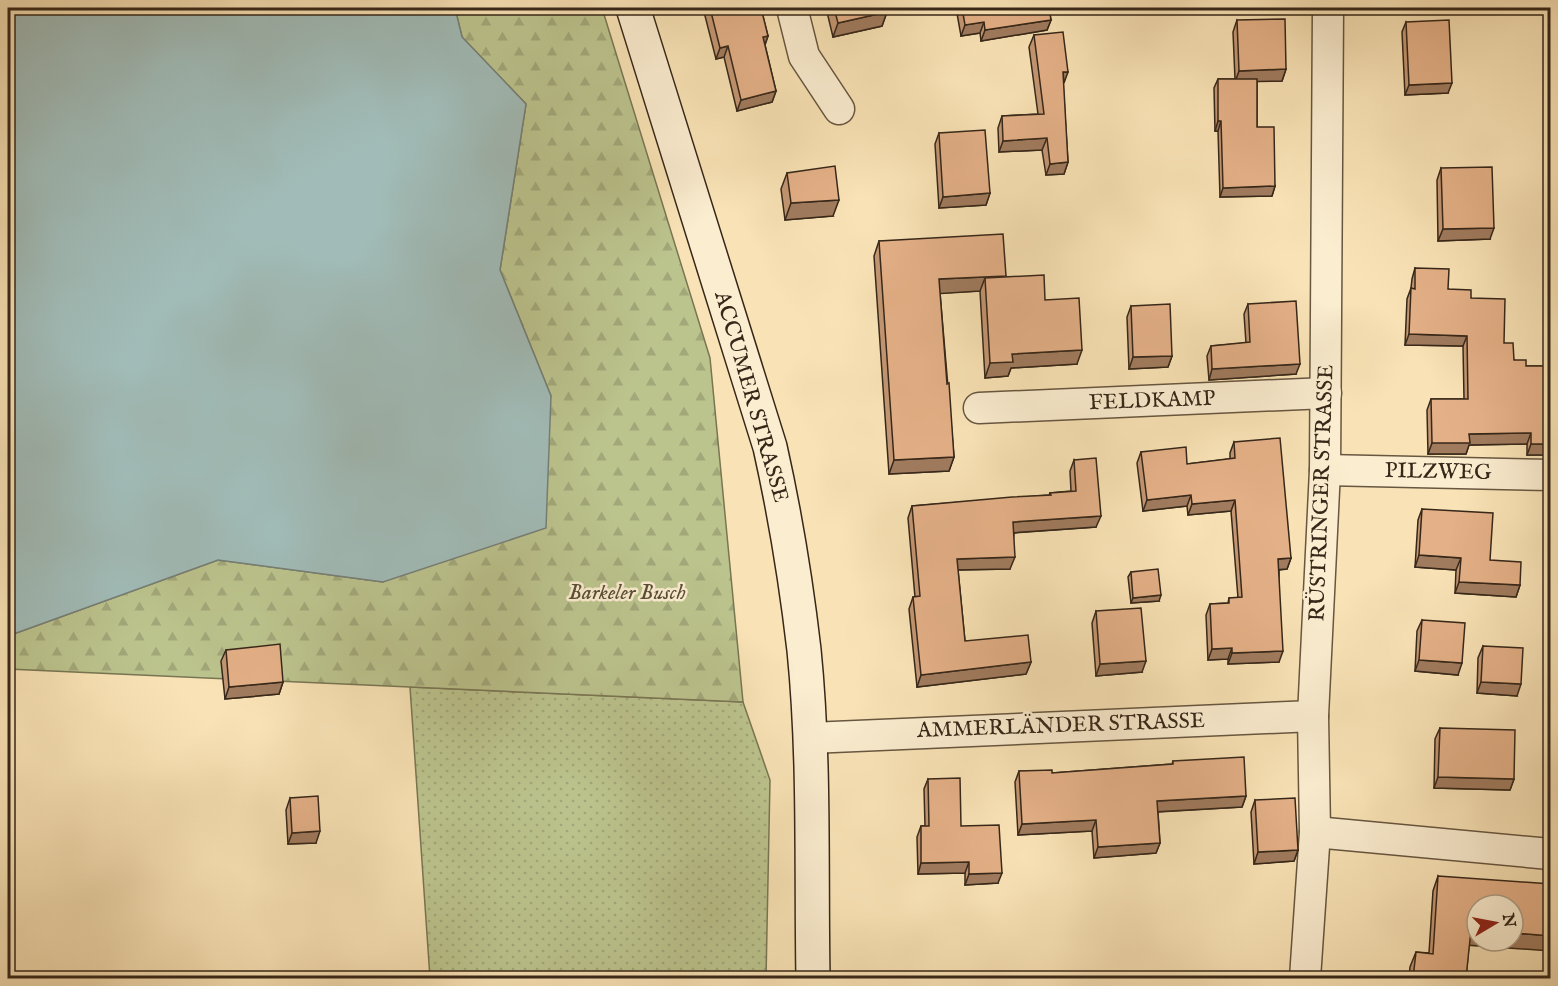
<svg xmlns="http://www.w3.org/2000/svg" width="1558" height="986" font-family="'IM FELL English',serif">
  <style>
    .grass { fill: url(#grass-dots); stroke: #797654; stroke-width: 1.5 }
    .forest { fill: url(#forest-firs); stroke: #797654; stroke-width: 1.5 }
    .water { fill: #a1bcb8; stroke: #768078; stroke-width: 1.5 }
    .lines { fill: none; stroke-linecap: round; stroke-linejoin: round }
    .street-casing { stroke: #675640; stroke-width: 33 }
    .secondary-casing { stroke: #362719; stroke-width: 36 }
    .street { stroke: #fbedd0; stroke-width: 30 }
    .secondary { stroke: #fbedd0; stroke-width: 33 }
    .wall { fill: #c49774; stroke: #362719; stroke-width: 1.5 }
    .shaded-wall { fill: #a07b5e; stroke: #362719; stroke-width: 1.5 }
    .building { fill: #e4b087; stroke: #362719; stroke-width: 1.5 }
    .labels { text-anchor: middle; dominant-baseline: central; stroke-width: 5; stroke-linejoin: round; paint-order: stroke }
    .street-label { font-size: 22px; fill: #362719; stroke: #fbedd0 }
    .park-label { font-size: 22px; font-style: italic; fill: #584e36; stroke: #fbedd0 }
  </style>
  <defs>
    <pattern id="grass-dots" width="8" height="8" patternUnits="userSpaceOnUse" patternTransform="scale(1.5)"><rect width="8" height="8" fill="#bcc48e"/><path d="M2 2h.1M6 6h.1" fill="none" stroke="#a2a87a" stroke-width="1.8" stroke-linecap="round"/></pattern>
    <pattern id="forest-firs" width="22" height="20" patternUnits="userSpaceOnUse" patternTransform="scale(1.5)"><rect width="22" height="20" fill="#bcc48e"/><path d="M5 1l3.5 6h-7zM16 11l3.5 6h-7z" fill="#a2a87a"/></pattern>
  </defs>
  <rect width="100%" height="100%" fill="#f9e3b6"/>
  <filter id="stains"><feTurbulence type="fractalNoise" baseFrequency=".00333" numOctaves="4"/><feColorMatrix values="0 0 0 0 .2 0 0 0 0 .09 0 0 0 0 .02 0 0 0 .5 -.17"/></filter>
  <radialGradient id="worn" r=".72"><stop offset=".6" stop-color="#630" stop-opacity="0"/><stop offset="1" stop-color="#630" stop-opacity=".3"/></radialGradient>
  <path class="grass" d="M410,687L743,702L770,780L766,978H430Z"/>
  <path class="forest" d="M455,8H602L710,358L743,702L8,669V636L218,560L383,582L551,396L500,270L526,104L462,37Z"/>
  <path class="water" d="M8,8H455L462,37L526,104L500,270L551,396L546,528L383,582L218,560L8,636Z"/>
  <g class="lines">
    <defs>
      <g id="street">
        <path d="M792,8L804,56L839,109"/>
        <path d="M979,408L1326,393"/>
        <path d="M1325,470L1550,475"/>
        <path d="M810,738L1313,716"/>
        <path d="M1315,832L1550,854"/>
        <path d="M1305,978L1315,832L1313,716L1325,470L1328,8"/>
      </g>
      <path id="secondary" d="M633,8L770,447C785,514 796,581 804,650C815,759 811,869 813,978"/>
    </defs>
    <use href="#street" class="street-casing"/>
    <use href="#secondary" class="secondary-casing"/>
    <use href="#street" class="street"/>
    <use href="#secondary" class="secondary"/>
  </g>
  <g class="wall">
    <path d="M703,8H761L768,36L765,45L776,91L772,102L737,111L724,57L716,59Z"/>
    <path d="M826,8H886L887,12L882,26L833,37Z"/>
    <path d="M956,8H1049L1051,20L1047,30L981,41L980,33L961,36Z"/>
    <path d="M1237,20L1286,69L1282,81H1257V127L1275,186L1272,196L1220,197L1218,131H1215L1214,88L1218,79H1235L1233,32Z"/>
    <path d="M1406,22L1448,93L1405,95L1402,32Z"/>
    <path d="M1034,35L1063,83L1068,162L1064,174L1046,175L1042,150L999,152L998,128L1002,116L1038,114L1029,47Z"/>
    <path d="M939,133L990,193L986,205L939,208L935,144Z"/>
    <path d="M1441,168L1490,239L1438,241L1437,180Z"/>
    <path d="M787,173L833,216L785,220L781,189Z"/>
    <path d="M879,241L1005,277L1045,300L1077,364L1011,368L1008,376L985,378L980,291L940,293L954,457L949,471L889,474L874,256Z"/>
    <path d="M1415,268L1448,289L1471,298L1504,343L1514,360L1526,366H1551V455H1527V444L1469,445L1466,454H1428L1427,410L1431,399H1464L1463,346L1405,345L1407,299L1411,288L1412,279Z"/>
    <path d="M1248,304L1296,374L1209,380L1207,356L1211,346L1246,343L1244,314Z"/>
    <path d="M1131,306L1172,356L1168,367L1129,369L1127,317Z"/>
    <path d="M1234,442L1291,558L1287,569L1279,570V662L1228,664V659L1208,660L1206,615L1210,604L1228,603L1229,598H1238L1231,511L1188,515L1187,506L1143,511L1137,463L1141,452L1187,464L1230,459V453Z"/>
    <path d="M1074,460L1096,527L1014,533L1010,569L958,570L965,641L1031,662L1026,674L917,687L909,609L913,597H915L908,518L912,506L1049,495L1050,493L1071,491L1070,471Z"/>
    <path d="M1422,509L1490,560L1520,585L1516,597L1455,593L1456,570L1415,567L1418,520Z"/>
    <path d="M1131,572L1159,601L1131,603L1128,577Z"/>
    <path d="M1096,611L1142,672L1096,676L1092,623Z"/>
    <path d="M1422,620L1458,675L1415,671L1417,631Z"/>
    <path d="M1483,646L1517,696L1477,693L1478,658Z"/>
    <path d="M226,650L283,682L279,694L225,699L221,661Z"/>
    <path d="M1440,728L1514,779L1510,790L1434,788L1435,739Z"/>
    <path d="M1173,761L1246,796L1242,807L1158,812L1160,843L1156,853L1094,858L1092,831L1018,835L1015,782L1019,771L1052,773L1172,764Z"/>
    <path d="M928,779L961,826L998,883L965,885V873L918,874L917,837L921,826H925L924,789Z"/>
    <path d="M290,798L316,843L288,844L286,810Z"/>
    <path d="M1255,800L1298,850L1294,861L1254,864L1251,812Z"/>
    <path d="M1438,876L1469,945L1466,978H1409L1410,967L1416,952L1429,953L1433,891Z"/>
  </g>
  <g class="shaded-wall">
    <path d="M887,12L882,26L833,37L838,23Z"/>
    <path d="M1051,20L1047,30L981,41L985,30Z"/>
    <path d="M984,22L980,33L961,36L965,25Z"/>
    <path d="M768,36L764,47L763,37Z"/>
    <path d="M728,46L724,57L716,59L720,48Z"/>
    <path d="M1286,69L1282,81L1235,82L1239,71Z"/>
    <path d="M1063,72H1068L1064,83Z"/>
    <path d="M1452,83L1448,93L1405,95L1409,85Z"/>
    <path d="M776,91L772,102L737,111L741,100Z"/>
    <path d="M1218,121H1221L1218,131H1215Z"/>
    <path d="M1047,138L1042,150L999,152L1003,141Z"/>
    <path d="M1068,162L1064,174L1046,175L1050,164Z"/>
    <path d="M1275,186L1272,196L1220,197L1223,188Z"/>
    <path d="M990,193L986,205L939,208L943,197Z"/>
    <path d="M839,200L833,216L785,220L791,203Z"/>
    <path d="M1494,228L1490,239L1438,241L1443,229Z"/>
    <path d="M1006,276L1000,290L985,278L980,291L934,294L939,279Z"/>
    <path d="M1409,334L1467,336L1463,346L1405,345Z"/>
    <path d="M1082,350L1077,364L1011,368L1008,376L985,378L990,363L1012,354Z"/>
    <path d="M1172,356L1168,367L1129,369L1133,357Z"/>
    <path d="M1300,364L1296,374L1209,380L1212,369Z"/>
    <path d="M1531,433L1527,444L1469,445L1466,454H1428L1432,443L1469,434Z"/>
    <path d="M1531,444H1551V455H1527Z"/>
    <path d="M954,457L949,471L889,474L894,460Z"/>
    <path d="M1191,495L1187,506L1143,511L1147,500Z"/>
    <path d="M1235,500L1231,511L1188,515L1192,504Z"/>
    <path d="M1101,516L1096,527L1009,533L1013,522Z"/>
    <path d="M1419,555L1461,558L1456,570L1415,567Z"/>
    <path d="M1015,557L1010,569L953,570L957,559Z"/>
    <path d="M1291,558L1287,569L1274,570L1278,559Z"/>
    <path d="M1459,582L1520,585L1516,597L1455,593Z"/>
    <path d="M1161,595L1159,601L1131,603L1133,598Z"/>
    <path d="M1232,648L1228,659L1208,660L1212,649Z"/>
    <path d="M1283,651L1279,662L1228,664L1232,653Z"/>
    <path d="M1419,660L1462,663L1458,675L1415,671Z"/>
    <path d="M1146,661L1142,672L1096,676L1100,664Z"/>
    <path d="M1031,662L1026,674L917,687L921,675Z"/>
    <path d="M283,682L279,694L225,699L229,687Z"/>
    <path d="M1481,682L1521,684L1517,696L1477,693Z"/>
    <path d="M1438,777L1514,779L1510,790L1434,788Z"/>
    <path d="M1246,796L1242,807L1153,812L1157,801Z"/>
    <path d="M1096,820L1092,831L1018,835L1022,824Z"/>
    <path d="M320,831L316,843L288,844L292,833Z"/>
    <path d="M1160,843L1156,853L1094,858L1098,847Z"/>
    <path d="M1298,850L1294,861L1254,864L1258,852Z"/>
    <path d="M969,862L965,873L918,874L921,863Z"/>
    <path d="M1002,873L998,883L965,885L969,874Z"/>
    <path d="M1471,930L1477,931V941H1513V933L1551,936V951L1465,945Z"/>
  </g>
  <g class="building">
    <path d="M710,8H761L768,36L763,37L776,91L741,100L728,46L720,48Z"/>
    <path d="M834,8H886L887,12L838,23Z"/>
    <path d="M962,8H1049L1051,20L985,30L984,22L965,25Z"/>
    <path d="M1285,19L1286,69L1239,71L1237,20Z"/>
    <path d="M1449,20L1452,83L1409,85L1406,22Z"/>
    <path d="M1063,32L1068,72H1063L1068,162L1050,164L1047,138L1003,141L1002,116L1044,114L1034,35Z"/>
    <path d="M1218,79H1257V127H1274L1275,186L1223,188L1221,121H1218Z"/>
    <path d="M985,130L990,193L943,197L939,133Z"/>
    <path d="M835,166L839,200L791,203L787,173Z"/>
    <path d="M1492,167L1494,228L1443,229L1441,168Z"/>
    <path d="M1003,234L1006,276L939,279L947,384L949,383L954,457L894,460L879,241Z"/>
    <path d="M1415,268L1449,269L1448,289L1471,290V298L1505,299L1504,343H1513L1514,360H1526V366H1551V444H1531V433L1469,434L1470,443H1432L1431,399H1468L1467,336L1409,334L1411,288L1415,289Z"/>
    <path d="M1044,275L1045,300L1079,298L1082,350L1012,354L1013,362L990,363L985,278Z"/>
    <path d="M1296,301L1300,364L1212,369L1211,346L1250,342L1248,304Z"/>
    <path d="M1170,304L1172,356L1133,357L1131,306Z"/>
    <path d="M1280,438L1291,558L1278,559L1283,651L1232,653V648L1212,649L1210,604L1229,603V598L1242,597L1235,500L1192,504L1191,495L1147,500L1141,452L1186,447L1187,464L1235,458L1234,442Z"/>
    <path d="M1096,458L1101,516L1013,522L1015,557L957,559L965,641L1028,635L1031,662L921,675L913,597L920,596L912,506L1012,497L1051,495L1050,493L1076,491L1074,460Z"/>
    <path d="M1422,509L1493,513L1490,560L1521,562L1520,585L1459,582L1461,558L1419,555Z"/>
    <path d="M1158,569L1161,595L1133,598L1131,572Z"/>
    <path d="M1141,608L1146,661L1100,664L1096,611Z"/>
    <path d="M1422,620L1465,623L1462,663L1419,660Z"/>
    <path d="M280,644L283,682L229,687L226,650Z"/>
    <path d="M1483,646L1523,648L1521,684L1481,682Z"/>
    <path d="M1440,728L1515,730L1514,779L1438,777Z"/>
    <path d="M1244,757L1246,796L1157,801L1160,843L1098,847L1096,820L1022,824L1019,771L1052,770V773L1173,764V761Z"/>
    <path d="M960,778L961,826L999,825L1002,873L969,874V862L921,863V826H929L928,779Z"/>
    <path d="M318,796L320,831L292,833L290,798Z"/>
    <path d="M1295,798L1298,850L1258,852L1255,800Z"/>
    <path d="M1438,876L1551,884V936L1513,933V905H1477V931L1471,930L1466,978H1413L1416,952L1433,954Z"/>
  </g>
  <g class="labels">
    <g class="street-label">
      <text transform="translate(751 397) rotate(74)">ACCUMER STRASSE</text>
      <text transform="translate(1152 401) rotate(-2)">FELDKAMP</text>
      <text transform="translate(1438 472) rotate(1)">PILZWEG</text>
      <text transform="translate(1322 493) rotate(-88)">RÜSTRINGER STRASSE</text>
      <text transform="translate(1061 726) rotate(-2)">AMMERLÄNDER STRASSE</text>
    </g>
    <g class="park-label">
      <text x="627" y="593">Barkeler Busch</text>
    </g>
  </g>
  <rect width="1558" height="986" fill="none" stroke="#f9e3b6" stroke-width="30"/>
  <rect x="9" y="9" width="1540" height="968" fill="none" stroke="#362719" stroke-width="3"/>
  <rect x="15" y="15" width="1528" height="956" fill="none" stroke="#362719" stroke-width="1.5"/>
  <g transform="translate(1495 923) rotate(80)"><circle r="28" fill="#fbedd0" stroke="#ac9e87" stroke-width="1.5"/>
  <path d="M0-4.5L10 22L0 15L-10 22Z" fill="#8f2418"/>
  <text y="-9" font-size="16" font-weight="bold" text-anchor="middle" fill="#362719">N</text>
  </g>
  <rect width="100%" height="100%" filter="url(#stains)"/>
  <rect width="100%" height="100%" fill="url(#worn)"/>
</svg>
